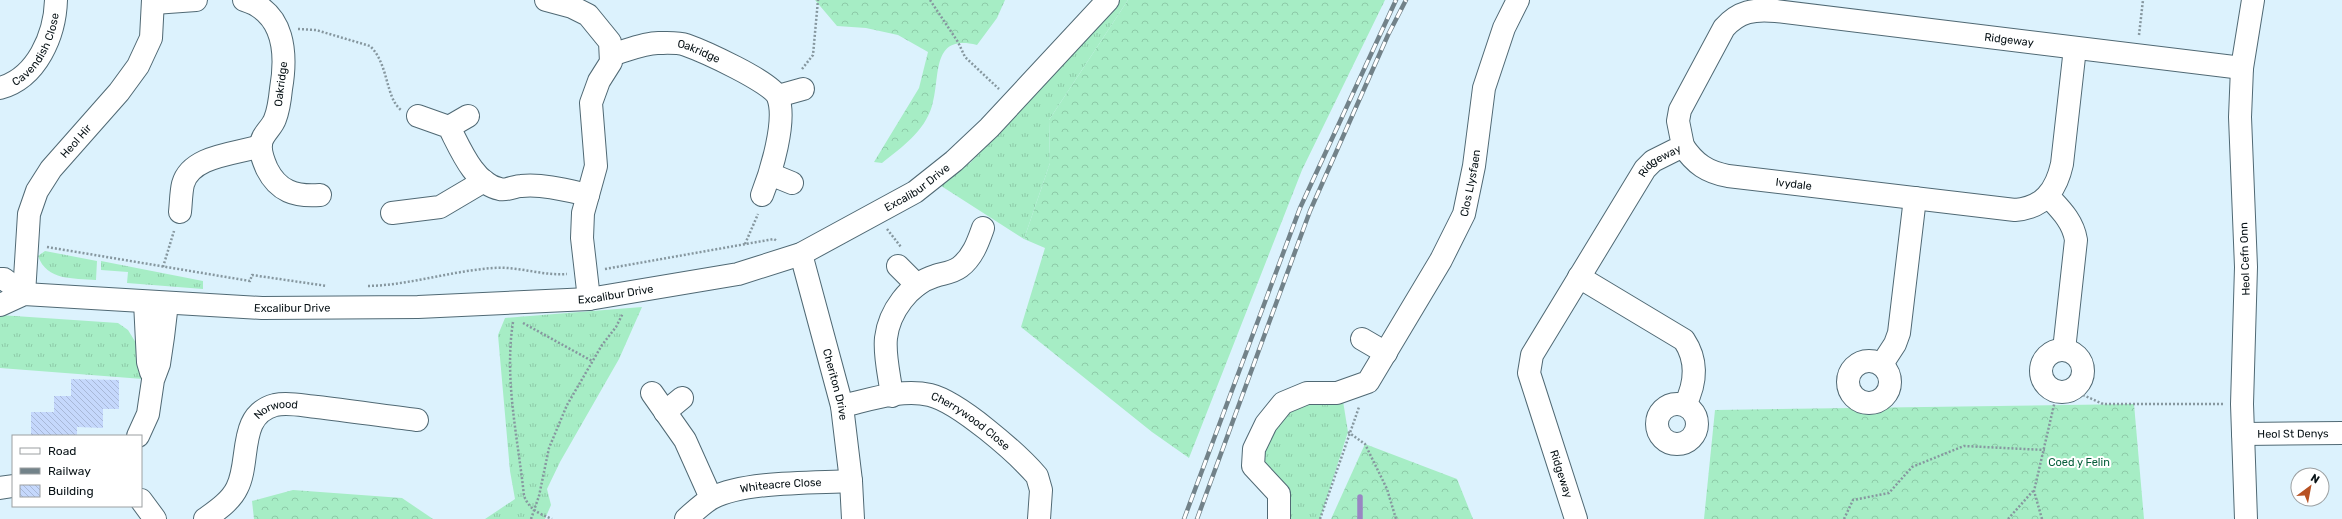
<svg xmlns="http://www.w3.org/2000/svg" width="2342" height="519" font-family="Rubik,sans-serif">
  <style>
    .grass { fill: url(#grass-tufts) }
    .forest { fill: url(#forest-crowns) }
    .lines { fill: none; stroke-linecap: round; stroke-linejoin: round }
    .stream { stroke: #9986c3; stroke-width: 5.5 }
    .building { fill: url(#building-back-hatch) }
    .minor-casing { stroke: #506974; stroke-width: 24 }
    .path { stroke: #86979f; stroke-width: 2.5; stroke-dasharray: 2 2; stroke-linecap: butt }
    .minor { stroke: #fff; stroke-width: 22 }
    .rail-casing { stroke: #728289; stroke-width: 4.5 }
    .rail { stroke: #fff; stroke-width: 3; stroke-dasharray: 9; stroke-linecap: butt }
    .labels { text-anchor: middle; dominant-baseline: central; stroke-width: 4; stroke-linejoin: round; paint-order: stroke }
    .street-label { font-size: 11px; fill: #081216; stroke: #fff }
    .park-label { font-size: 11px; fill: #065f3b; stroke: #fff }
  </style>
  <defs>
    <pattern id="grass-tufts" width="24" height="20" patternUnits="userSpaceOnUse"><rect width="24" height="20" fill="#a6edc5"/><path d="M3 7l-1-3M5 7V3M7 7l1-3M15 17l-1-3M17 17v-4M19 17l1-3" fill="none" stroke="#8dcaa8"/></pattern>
    <pattern id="forest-crowns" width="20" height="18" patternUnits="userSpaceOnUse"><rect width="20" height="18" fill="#a6edc5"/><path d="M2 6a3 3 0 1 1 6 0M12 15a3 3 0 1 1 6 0" fill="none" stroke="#8dcaa8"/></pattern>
    <pattern id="building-back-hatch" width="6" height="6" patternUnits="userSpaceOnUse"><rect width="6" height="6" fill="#c5d8fc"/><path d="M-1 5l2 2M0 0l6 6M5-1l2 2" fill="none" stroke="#a8b8d7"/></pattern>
  </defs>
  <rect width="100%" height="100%" fill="#dcf2fd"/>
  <g class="grass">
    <path d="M1119,0H1128L1049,120L1050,163L1024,239L935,182L970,163Z"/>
    <path d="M45,251L97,261L96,280C73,278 47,281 38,256Z"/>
    <path d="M101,261L203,281V289L127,283L128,272L101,270Z"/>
    <path d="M642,307L619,359L560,462L547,489L551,505L545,519H485L515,499L510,471L498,335L505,318Z"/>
    <path d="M0,315L118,323L128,330L136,343L140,342L143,379L0,368Z"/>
    <path d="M1343,401L1348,432L1320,519H1279L1253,466L1266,424L1304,402Z"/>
  </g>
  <g class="forest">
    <path d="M815,0H1005L997,18L977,45C930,33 941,77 932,106C924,132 902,147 882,163L874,162L919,88L928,52L898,35L866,28L837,26Z"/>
    <path d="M1128,0H1385L1302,170L1189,458L1152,432L1021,327L1045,248L1024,239L1050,163L1049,120Z"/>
    <path d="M2134,404L2144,519H1704L1715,410Z"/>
    <path d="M1365,444L1457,479L1473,519H1331Z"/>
    <path d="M293,490L402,498L433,519H254L252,501Z"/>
  </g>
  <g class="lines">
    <path class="stream" d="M1360,497V519"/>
  </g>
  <path class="building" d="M71,379L119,380V409H103V428L77,427V436H31V412H54V396H71Z"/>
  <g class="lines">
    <defs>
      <g id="minor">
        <path d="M244,0C285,12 287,54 281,89C280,99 279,109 275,119C272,128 261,135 261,145C260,153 264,162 267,169C278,191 295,197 320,195"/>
        <path d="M546,0L572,7L588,15L610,42L611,62L599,81L591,103L596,166L583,213L582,238L589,299"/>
        <path d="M154,3L196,0"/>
        <path id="s1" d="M611,55C626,51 643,43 658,43C666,43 678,42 686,45C703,51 772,82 778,97C787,121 771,172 762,195"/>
        <path id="s2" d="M0,88C37,78 55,35 56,0"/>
        <path d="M778,96L803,89"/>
        <path d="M418,116L449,127C460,148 474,184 500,189C506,191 515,186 521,186C544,184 566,190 588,195"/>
        <path d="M449,127L468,116"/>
        <path id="s3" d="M1683,146C1695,164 1707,172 1728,176L2015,210C2043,208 2056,191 2062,164L2075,48"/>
        <path d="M770,174L792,183"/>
        <path d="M2048,196C2060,209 2073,221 2076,240L2064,350"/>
        <path d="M180,212C181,203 181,192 183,184C191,155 237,154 260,146"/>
        <path d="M392,213L440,207L484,181"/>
        <path id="s4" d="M801,254L842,406L851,481L853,519"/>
        <path d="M898,266L917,285"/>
        <path d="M1579,277L1684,340C1698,361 1696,383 1685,405"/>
        <path d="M0,279H4L24,294"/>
        <path id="s5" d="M24,294L29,214L37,191L51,169L119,92L138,66L151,38L153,0"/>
        <path d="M145,302L148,362L151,372"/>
        <path id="s6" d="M0,305L24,294L262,308L418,307L589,299L738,274L801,254L915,192L954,161L989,128L1108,0"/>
        <path d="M1362,339L1386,353"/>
        <circle cx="2062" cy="371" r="21"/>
        <circle cx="1869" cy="382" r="21"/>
        <path d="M1882,364L1895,344L1899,333L1915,198"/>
        <path d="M652,393L685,440L711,498"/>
        <path d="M892,396C890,378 884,356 886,338C889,312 909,284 935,276C944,273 952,273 960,267C973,257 978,242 983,228"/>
        <circle cx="1677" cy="424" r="20"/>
        <path id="s7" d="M842,406C869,400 902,388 930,395C959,402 1017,453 1037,476L1041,490L1039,519"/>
        <path d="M665,412L682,398"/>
        <path id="s8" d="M2243,434L2342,433"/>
        <path d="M138,436L148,414L153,380L159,364L163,337L167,303"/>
        <path d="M0,488L13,486"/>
        <path d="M141,500L155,519"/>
        <path id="s9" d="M205,519C216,511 231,501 237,488C251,461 237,415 275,405C289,402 304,406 317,407C351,411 384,416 417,420"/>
        <path id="s10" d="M686,519C694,512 703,503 712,498C745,481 813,483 851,481"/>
        <path id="s11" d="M1279,519V494L1253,466L1254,449L1266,424L1283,403L1307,393H1337L1368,382L1441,260L1464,214L1474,166L1484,88L1504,28L1518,0"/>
        <path id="s12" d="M1576,519L1529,373L1532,355L1645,169L1653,161L1683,146L1678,121L1680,110L1724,28C1739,11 1754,9 1776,11L2242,68"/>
        <path d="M2246,519L2242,404L2246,267L2240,117L2242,68L2253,0"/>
      </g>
    </defs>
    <use href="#minor" class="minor-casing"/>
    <g class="path">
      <path d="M930,0L958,42L965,57L999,89"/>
      <path d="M298,29L316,30L370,46C389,64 385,97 401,110"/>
      <path d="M2139,35L2143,0"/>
      <path d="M802,69L813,55L818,0"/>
      <path d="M887,229L901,247"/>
      <path d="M745,244L758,214"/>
      <path d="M47,247L250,281L252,275L327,286"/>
      <path d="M163,267L174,231"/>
      <path d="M605,269L774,239L777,241"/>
      <path d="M368,286C410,285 451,271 493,268C518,266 542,276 567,274"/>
      <path d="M513,322C504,380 518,438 524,496C530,510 538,513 552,519"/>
      <path d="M523,323L592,361"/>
      <path d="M2072,390L2103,404H2224"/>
      <path d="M1348,432L1365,444L1387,489L1396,519"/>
      <path d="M531,519L539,496L549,448L567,405L602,345L616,327L623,313"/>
      <path d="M1320,519L1359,407"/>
      <path d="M1844,519L1853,500L1889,493L1912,467L1964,446L2045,450"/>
      <path d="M2008,519L2033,491"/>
      <path d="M2042,519L2034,491L2057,392"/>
    </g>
    <use href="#minor" class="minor"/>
    <defs>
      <g id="rail">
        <path d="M1184,519L1300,208L1396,0"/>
        <path d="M1197,519L1310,211L1388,35L1406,0"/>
      </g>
    </defs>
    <use href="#rail" class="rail-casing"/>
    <use href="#rail" class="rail"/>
  </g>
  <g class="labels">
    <g class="street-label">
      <text stroke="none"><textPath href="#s12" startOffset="856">Ridgeway</textPath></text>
      <text stroke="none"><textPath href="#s2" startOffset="56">Cavendish Close</textPath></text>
      <text stroke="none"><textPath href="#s1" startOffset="91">Oakridge</textPath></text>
      <text transform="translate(281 84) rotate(-83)">Oakridge</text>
      <text stroke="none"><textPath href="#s5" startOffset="168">Heol Hir</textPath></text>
      <text stroke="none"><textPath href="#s12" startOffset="406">Ridgeway</textPath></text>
      <text stroke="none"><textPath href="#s11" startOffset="449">Clos Llysfaen</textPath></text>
      <text stroke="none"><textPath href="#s3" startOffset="122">Ivydale</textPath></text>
      <text stroke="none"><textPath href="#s6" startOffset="943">Excalibur Drive</textPath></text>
      <text transform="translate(2245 259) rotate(-92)">Heol Cefn Onn</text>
      <text stroke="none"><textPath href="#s6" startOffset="619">Excalibur Drive</textPath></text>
      <text stroke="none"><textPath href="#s6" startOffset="295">Excalibur Drive</textPath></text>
      <text stroke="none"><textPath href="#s4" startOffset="135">Cheriton Drive</textPath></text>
      <text stroke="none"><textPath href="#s9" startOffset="142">Norwood</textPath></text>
      <text stroke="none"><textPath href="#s7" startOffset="138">Cherrywood Close</textPath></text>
      <text stroke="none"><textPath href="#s8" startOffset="50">Heol St Denys</textPath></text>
      <text transform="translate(1561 474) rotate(72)">Ridgeway</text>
      <text stroke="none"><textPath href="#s10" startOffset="104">Whiteacre Close</textPath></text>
    </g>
    <g class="park-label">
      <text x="2079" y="462">Coed y Felin</text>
    </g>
  </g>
  <rect x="12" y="435" width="130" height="72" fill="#ffffff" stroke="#9ca0a2"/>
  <rect x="20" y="448" width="20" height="6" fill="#ffffff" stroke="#9ca0a2"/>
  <text x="48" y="455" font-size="12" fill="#081216">Road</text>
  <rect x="20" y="468" width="20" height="6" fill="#728289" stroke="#9ca0a2"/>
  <text x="48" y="475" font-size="12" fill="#081216">Railway</text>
  <rect x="20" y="485" width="20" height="12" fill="url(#building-back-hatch)" stroke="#9ca0a2"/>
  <text x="48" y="495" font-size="12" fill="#081216">Building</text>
  <g transform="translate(2310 487) rotate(32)"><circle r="19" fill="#ffffff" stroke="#9ca0a2"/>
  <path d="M0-3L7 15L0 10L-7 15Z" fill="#b75123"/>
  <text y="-6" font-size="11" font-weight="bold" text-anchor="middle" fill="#081216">N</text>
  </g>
</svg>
